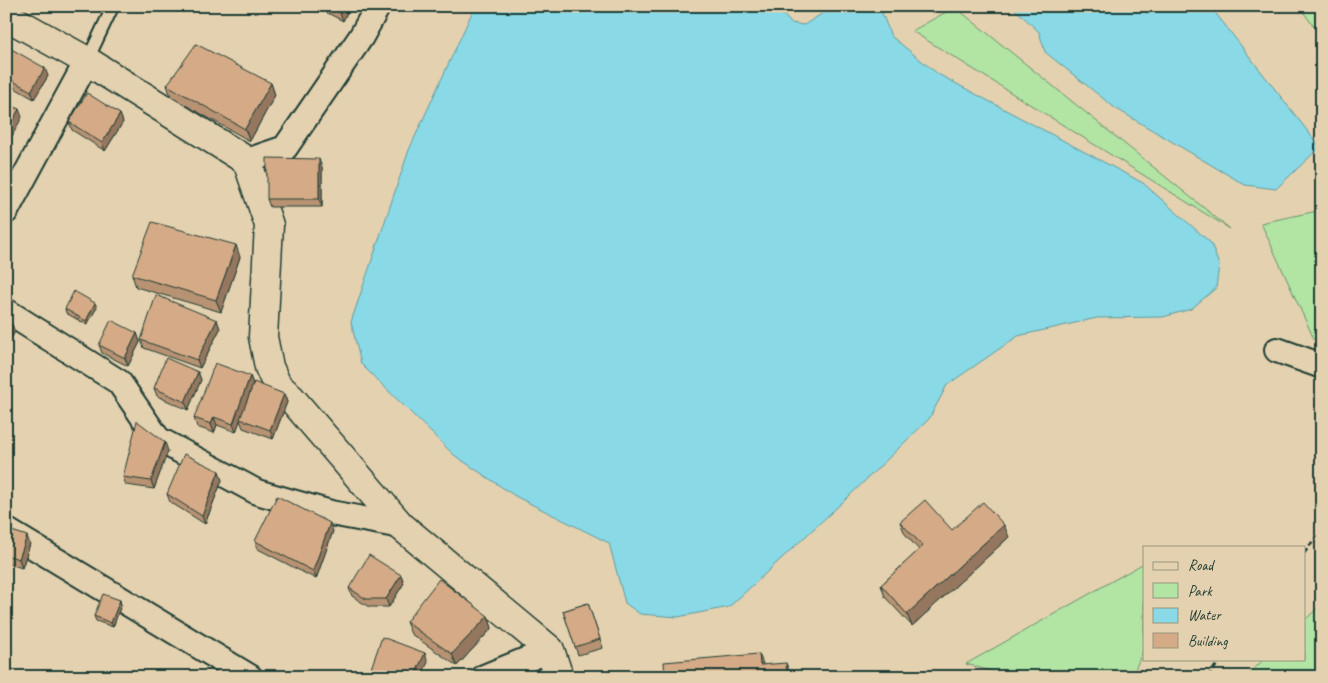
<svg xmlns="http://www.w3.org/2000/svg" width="1328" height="683" font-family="Caveat,sans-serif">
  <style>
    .green { fill: #b2e4a4; stroke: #68906c }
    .water { fill: #89d9e6; stroke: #5f9b9f }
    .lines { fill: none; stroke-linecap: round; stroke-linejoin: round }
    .lane-casing { stroke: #1f3d34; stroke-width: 15 }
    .street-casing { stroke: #1f3d34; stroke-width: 28 }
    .secondary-casing { stroke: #1f3d34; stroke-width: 31 }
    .path { stroke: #1f3d34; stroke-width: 3; stroke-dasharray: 5 4; stroke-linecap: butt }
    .lane { stroke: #e4d1af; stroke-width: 11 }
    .street { stroke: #e4d1af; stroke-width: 24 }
    .secondary { stroke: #e4d1af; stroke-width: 28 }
    .wall { fill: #b79273; stroke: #1f3d34 }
    .shaded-wall { fill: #95775e; stroke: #1f3d34 }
    .building { fill: #d5aa86; stroke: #1f3d34 }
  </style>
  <rect width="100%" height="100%" fill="#e4d1af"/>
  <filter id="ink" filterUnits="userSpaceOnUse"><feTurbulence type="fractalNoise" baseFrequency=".02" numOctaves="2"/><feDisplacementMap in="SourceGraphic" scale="10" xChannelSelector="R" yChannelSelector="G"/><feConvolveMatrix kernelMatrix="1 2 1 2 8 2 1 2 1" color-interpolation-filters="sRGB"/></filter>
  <g filter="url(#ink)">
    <g class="green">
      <path d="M1299,6H1322V38Z"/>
      <path d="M955,7L1230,229L912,31Z"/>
      <path d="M1322,210V341L1314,339L1261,223Z"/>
      <path d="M1144,563V648L1132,677H1013L966,664Z"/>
      <path d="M1321,605L1322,677H1246L1264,659H1304V621Z"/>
    </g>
    <g class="water">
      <path d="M475,6H775L791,23L804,25L834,6H878L880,8L891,36L938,74L1143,183L1211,243L1219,265L1216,288L1191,309L1163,317L1097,318L1018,336L947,385L929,419L846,499L729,607L678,617L640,614L625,603L609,543L515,496L454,455L361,364L351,322L409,150Z"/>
      <path d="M1012,6H1210L1320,147L1276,189L1245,185L1115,108L1045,52L1039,32Z"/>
    </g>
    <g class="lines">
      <defs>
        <path id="lane" d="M87,61L113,6"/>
        <g id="street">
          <path d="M247,161L285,148L361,37L378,6"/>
          <path d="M6,211L87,61"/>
          <path d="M6,311L119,382L158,439L257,492L331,513L401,526"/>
          <path d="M1277,350L1322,366"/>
          <path d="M6,530L250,677"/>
          <path d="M484,677L550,650"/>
        </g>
        <path id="secondary" d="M6,16L87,61L247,161L269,225L263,337L269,367L277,385L291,398L401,526L550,650L559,677"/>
      </defs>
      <use href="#lane" class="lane-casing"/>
      <use href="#street" class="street-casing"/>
      <use href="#secondary" class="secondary-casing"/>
      <g class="path">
        <path d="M1304,553L1322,530"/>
        <path d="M1208,677L1221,659"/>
      </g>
      <use href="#lane" class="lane"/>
      <use href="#street" class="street"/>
      <use href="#secondary" class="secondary"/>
    </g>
    <g class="wall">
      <path d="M314,6H350L343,21Z"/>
      <path d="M6,46L48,76L34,99L6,83Z"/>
      <path d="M271,83L275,95L250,141L171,97L167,85Z"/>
      <path d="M120,114L123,122L105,151L72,130L69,122Z"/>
      <path d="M322,167V207H270L267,199Z"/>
      <path d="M240,257L221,312L136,287L132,275Z"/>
      <path d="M97,307L87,325L66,313L65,309Z"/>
      <path d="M217,320L220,329L200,368L144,348L141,340Z"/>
      <path d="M137,333L140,342L128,366L102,353L99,345Z"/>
      <path d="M198,372L201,380L188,410L157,396L154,388Z"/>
      <path d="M250,376L253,384L284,394L287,402L273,439L243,428L240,420L236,432L217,425L214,433L197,427L194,418Z"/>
      <path d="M168,451L154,489L126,485L123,477Z"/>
      <path d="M222,480L205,524L170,502L167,494Z"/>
      <path d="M900,522L952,530L1009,537L912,626L885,597L881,585L919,550L905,534Z"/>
      <path d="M6,529L30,544L22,568L6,563Z"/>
      <path d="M333,531L316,579L258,549L255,541Z"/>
      <path d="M401,575L404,583L389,607H369L352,596L349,588Z"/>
      <path d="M120,600L121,605L113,627L96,621L94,616Z"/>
      <path d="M588,603L603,648L578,655L563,611Z"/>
      <path d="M488,616L492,628L457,666L411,634L406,622Z"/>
    </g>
    <g class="shaded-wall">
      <path d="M343,6H350L343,21L340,13Z"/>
      <path d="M45,68L48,76L34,99L31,91Z"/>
      <path d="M271,83L275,95L250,141L245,129Z"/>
      <path d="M19,109L22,117L8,144L6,139V134Z"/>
      <path d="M120,114L123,122L105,151L102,143Z"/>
      <path d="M319,159L322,167V207L319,199Z"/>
      <path d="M236,245L240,257L221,312L216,300Z"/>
      <path d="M95,303L97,307L87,325L86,321Z"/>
      <path d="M217,320L220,329L200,368L197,360Z"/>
      <path d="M12,324L15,332L6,347V333Z"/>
      <path d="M137,333L140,342L128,366L125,358Z"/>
      <path d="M198,372L201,380L188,410L185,402Z"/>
      <path d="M250,376L253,384L236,432L233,424Z"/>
      <path d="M284,394L287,402L273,439L270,430Z"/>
      <path d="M214,417L217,425L214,433L211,424Z"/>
      <path d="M165,442L168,451L154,489L151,481Z"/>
      <path d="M219,471L222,480L205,524L202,516Z"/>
      <path d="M330,523L333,531L316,579L313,571Z"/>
      <path d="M1004,525L1009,537L912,626L907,614Z"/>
      <path d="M27,536L30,544L22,568L19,559Z"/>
      <path d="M401,575L404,583L389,607L386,599Z"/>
      <path d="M120,600L121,605L113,627L111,623Z"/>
      <path d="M488,616L492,628L457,666L452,654Z"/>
      <path d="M425,653L428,662L421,677H414Z"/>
      <path d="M759,654L764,666L760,665Z"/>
      <path d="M786,663L791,675V677H787Z"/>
    </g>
    <g class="building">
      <path d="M327,6H343L340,13Z"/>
      <path d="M196,44L271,83L245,129L167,85Z"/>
      <path d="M6,46L45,68L31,91L6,77Z"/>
      <path d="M87,93L120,114L102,143L69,122Z"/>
      <path d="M6,103L19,109L6,134Z"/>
      <path d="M267,158L319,159V199H267Z"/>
      <path d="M152,222L236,245L216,300L132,275Z"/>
      <path d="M74,291L95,303L86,321L65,309Z"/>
      <path d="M156,295L217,320L197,360L141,340Z"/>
      <path d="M6,320L12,324L6,333Z"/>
      <path d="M111,320L137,333L125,358L99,345Z"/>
      <path d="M166,358L198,372L185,402L154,388Z"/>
      <path d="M215,363L250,376L233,424L214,417L211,424L194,418Z"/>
      <path d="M254,382L284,394L270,430L240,419Z"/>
      <path d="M137,421L165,442L151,481L123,477Z"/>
      <path d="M184,454L219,471L202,516L167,494Z"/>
      <path d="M277,496L330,523L313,571L255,541Z"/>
      <path d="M925,500L952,530L983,502L1004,525L907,614L881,585L923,546L900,522Z"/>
      <path d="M6,529L27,536L19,559L6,555Z"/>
      <path d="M369,555L401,575L386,599H366L349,588Z"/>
      <path d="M439,579L488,616L452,654L406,622Z"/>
      <path d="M103,594L120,600L111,623L94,616Z"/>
      <path d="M588,603L600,639L575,647L563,611Z"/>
      <path d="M382,637L425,653L414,677H368Z"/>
      <path d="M759,654L760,665L786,663L787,677H665L664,662Z"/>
      <path d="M530,671L531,677H488Z"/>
    </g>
  </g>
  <rect width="1328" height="683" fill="none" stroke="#e4d1af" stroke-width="25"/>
  <rect x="12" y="12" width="1303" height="658" fill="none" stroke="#1f3d34" stroke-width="2" filter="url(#ink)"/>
  <rect x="1143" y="546" width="162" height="115" fill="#e4d1af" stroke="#95967e"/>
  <rect x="1153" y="562" width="25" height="8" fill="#e4d1af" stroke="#95967e"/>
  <text x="1188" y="570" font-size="15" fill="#1f3d34">Road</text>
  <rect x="1153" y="583" width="25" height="15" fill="#b2e4a4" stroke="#95967e"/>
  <text x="1188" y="596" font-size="15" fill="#1f3d34">Park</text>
  <rect x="1153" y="608" width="25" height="15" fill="#89d9e6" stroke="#95967e"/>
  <text x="1188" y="620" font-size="15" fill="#1f3d34">Water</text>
  <rect x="1153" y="633" width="25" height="15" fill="#d5aa86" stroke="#95967e"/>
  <text x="1188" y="646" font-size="15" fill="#1f3d34">Building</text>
</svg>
